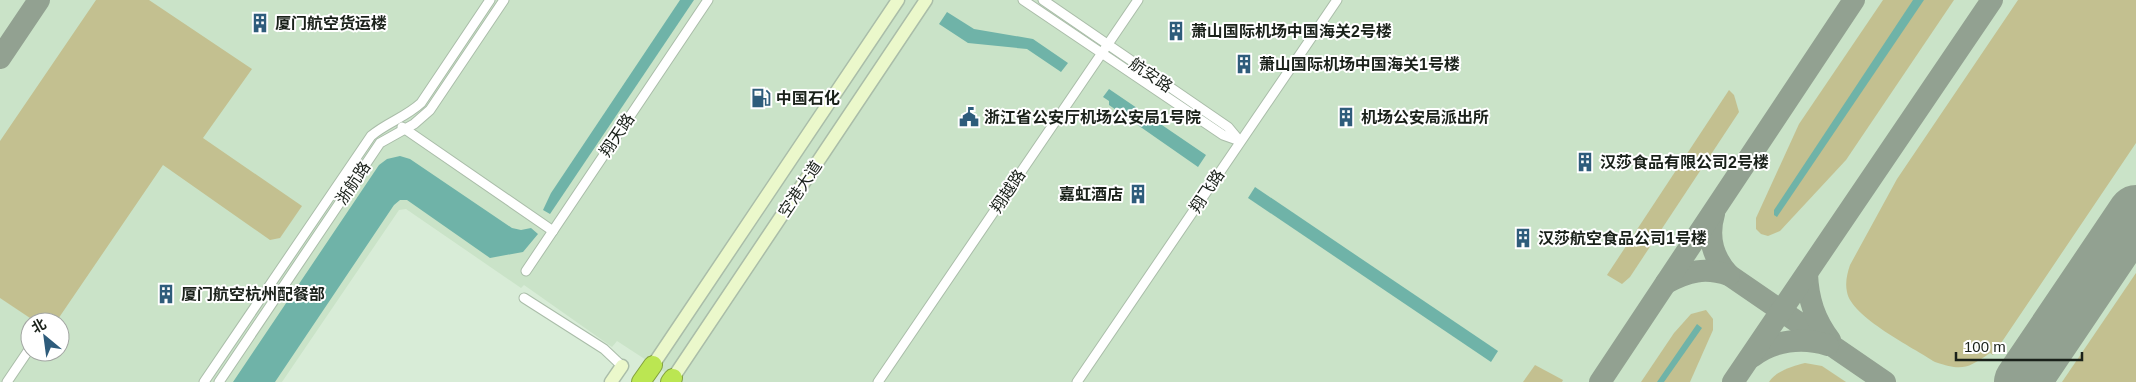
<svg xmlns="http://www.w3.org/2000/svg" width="2136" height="382" font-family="Arial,'Noto Sans SC',sans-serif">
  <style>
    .built { fill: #cae3c8; fill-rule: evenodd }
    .green { fill: #c3c090 }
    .water { fill: #6fb3a8 }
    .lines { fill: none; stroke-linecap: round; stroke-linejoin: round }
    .taxiway { stroke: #92a191; stroke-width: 22 }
    .runway { stroke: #92a191; stroke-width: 56 }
    .street-casing { stroke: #aabda9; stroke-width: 11 }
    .secondary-casing { stroke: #aabda9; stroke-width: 15 }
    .highway-casing { stroke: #83a13e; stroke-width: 20 }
    .street { stroke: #fff; stroke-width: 9 }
    .secondary { stroke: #ebf8cb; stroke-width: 12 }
    .highway { stroke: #bbe652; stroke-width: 18 }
    .labels { text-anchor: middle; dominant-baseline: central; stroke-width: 4; stroke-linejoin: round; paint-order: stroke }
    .poi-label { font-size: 16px; font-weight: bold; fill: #1a211a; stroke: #fff; text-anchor: start }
    .street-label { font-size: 16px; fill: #1a211a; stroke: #fff }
  </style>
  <rect width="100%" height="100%" fill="#d8ecd7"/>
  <path class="built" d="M0,0H2136V382H680L617,341L612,347L524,285L521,288L406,209L399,210L282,382H0ZM30,322H60V352H30Z"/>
  <g class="green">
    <path d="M96,0H149L252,69L203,138L302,206L280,238L270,240L163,165L56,322H36L0,298V141Z"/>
    <path d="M1883,0H1954L1846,160L1780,231L1768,236L1761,234L1756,229V218L1799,124Z"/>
    <path d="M2018,0H2136V143L1993,355L1990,353C1967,369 1962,371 1935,362C1914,348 1851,317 1847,292C1845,283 1847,274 1850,265L1897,179Z"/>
    <path d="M1729,90L1734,95L1739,112L1630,277L1622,284L1607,275Z"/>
    <path d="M2136,273V382H2062Z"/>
    <path d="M1706,310L1713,319V330L1690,382H1641L1674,333L1691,314Z"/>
    <path d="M1805,363L1822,366L1846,382H1769C1776,371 1793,366 1805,363Z"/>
    <path d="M1535,365L1563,380L1562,382H1523Z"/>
  </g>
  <g class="water">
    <path d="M680,0H694L550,214L543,210L551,193Z"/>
    <path d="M1913,0H1924L1777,217L1774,215V210Z"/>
    <path d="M947,12L974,29L1033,39L1068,63L1061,72L1027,49L968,43L939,24Z"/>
    <path d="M1109,89L1206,155L1198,167L1109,105V101L1103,97Z"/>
    <path d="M400,156L410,159L512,228L521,230L531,228L538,234L523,252L490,258L407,200H400L394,205L275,382H233L379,165L387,159Z"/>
    <path d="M1255,187L1498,351L1491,362L1248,198Z"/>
    <path d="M1697,324L1702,328L1664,382H1657Z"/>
  </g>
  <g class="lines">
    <g class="taxiway">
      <path d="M0,58L39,0"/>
      <path d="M1714,214C1707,238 1713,258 1729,275L1885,382"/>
      <path d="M1807,274C1808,300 1815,320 1830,340"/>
      <path d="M1666,283C1688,271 1705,267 1729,275"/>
      <path d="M1752,357C1773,340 1803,337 1828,345"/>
      <path d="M1600,382L1854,0"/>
      <path d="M1733,382L1992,0"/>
    </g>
    <path class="runway" d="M2022,382L2136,213"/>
    <defs>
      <g id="street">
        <path d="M1023,0L1223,135L1240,141"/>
        <path d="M1043,0L1228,127L1238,139"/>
        <path d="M402,127L553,231"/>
        <path d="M526,271L708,0"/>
        <path d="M524,298L604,349L622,366"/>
        <path d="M7,382L30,348"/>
        <path d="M204,382L371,136C386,123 406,117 421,103L490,0"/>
        <path d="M219,382L380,143L414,124L430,110L504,0"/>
        <path d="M878,382L1138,0"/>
        <path d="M1077,382L1337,0"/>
      </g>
      <g id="secondary">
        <path d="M653,365L898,0"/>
        <path d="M673,378L926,0"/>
        <path d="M611,382L622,366"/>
      </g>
      <g id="highway">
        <path d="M641,382L653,365"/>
        <path d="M670,382L673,378"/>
      </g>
    </defs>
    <use href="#street" class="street-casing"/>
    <use href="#secondary" class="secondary-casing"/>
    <use href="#highway" class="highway-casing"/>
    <use href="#street" class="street"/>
    <use href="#secondary" class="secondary"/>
    <use href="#highway" class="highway"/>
  </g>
  <defs>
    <symbol id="building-bare" viewBox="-9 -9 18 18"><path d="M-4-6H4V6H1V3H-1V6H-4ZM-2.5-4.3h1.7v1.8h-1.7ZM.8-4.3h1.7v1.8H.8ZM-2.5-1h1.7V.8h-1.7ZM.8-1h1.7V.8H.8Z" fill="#2e5c7b" stroke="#fff" stroke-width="2.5" paint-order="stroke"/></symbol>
    <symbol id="fuel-bare" viewBox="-9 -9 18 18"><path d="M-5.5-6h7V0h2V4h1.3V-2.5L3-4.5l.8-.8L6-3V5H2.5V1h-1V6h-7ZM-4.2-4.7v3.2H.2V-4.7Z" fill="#2e5c7b" stroke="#fff" stroke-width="2.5" paint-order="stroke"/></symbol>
    <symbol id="civic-bare" viewBox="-9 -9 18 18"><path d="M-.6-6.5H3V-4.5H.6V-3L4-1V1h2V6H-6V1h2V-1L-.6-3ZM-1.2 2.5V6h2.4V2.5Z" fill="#2e5c7b" stroke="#fff" stroke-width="2.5" paint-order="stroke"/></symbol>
  </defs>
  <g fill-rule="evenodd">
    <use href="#building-bare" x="246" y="9" width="28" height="28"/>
    <use href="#building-bare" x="1162" y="17" width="28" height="28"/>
    <use href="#building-bare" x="1230" y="50" width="28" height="28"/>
    <use href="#fuel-bare" x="747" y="84" width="28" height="28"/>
    <use href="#civic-bare" x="955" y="103" width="28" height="28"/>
    <use href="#building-bare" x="1332" y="103" width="28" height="28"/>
    <use href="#building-bare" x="1571" y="148" width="28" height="28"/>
    <use href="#building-bare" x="1124" y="180" width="28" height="28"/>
    <use href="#building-bare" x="1509" y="224" width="28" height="28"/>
    <use href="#building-bare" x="152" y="280" width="28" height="28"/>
  </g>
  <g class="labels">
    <g class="poi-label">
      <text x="275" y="23">厦门航空货运楼</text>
      <text x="1191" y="31">萧山国际机场中国海关2号楼</text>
      <text x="1259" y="64">萧山国际机场中国海关1号楼</text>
      <text x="776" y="98">中国石化</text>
      <text x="984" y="117">浙江省公安厅机场公安局1号院</text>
      <text x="1361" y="117">机场公安局派出所</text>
      <text x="1600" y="162">汉莎食品有限公司2号楼</text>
      <text x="1123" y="194" text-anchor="end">嘉虹酒店</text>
      <text x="1538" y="238">汉莎航空食品公司1号楼</text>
      <text x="181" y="294">厦门航空杭州配餐部</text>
    </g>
    <g class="street-label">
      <text transform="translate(1151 75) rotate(34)">航安路</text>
      <text transform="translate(617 135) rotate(-56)">翔天路</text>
      <text transform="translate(353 183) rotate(-56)">浙航路</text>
      <text transform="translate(800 189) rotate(-56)">空港大道</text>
      <text transform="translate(1008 191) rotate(-56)">翔越路</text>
      <text transform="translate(1207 191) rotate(-56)">翔飞路</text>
    </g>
  </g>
  <g transform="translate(45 337) rotate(331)"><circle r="24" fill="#ffffff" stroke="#a3a6a3"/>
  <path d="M0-4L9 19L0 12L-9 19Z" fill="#2e5c7b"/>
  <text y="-8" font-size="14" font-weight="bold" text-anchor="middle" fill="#1a211a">北</text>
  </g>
  <path d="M1956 352v8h126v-8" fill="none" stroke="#1a211a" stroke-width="2.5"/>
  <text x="1964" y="352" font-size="15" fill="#1a211a" stroke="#ffffff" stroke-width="4" paint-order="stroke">100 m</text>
</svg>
